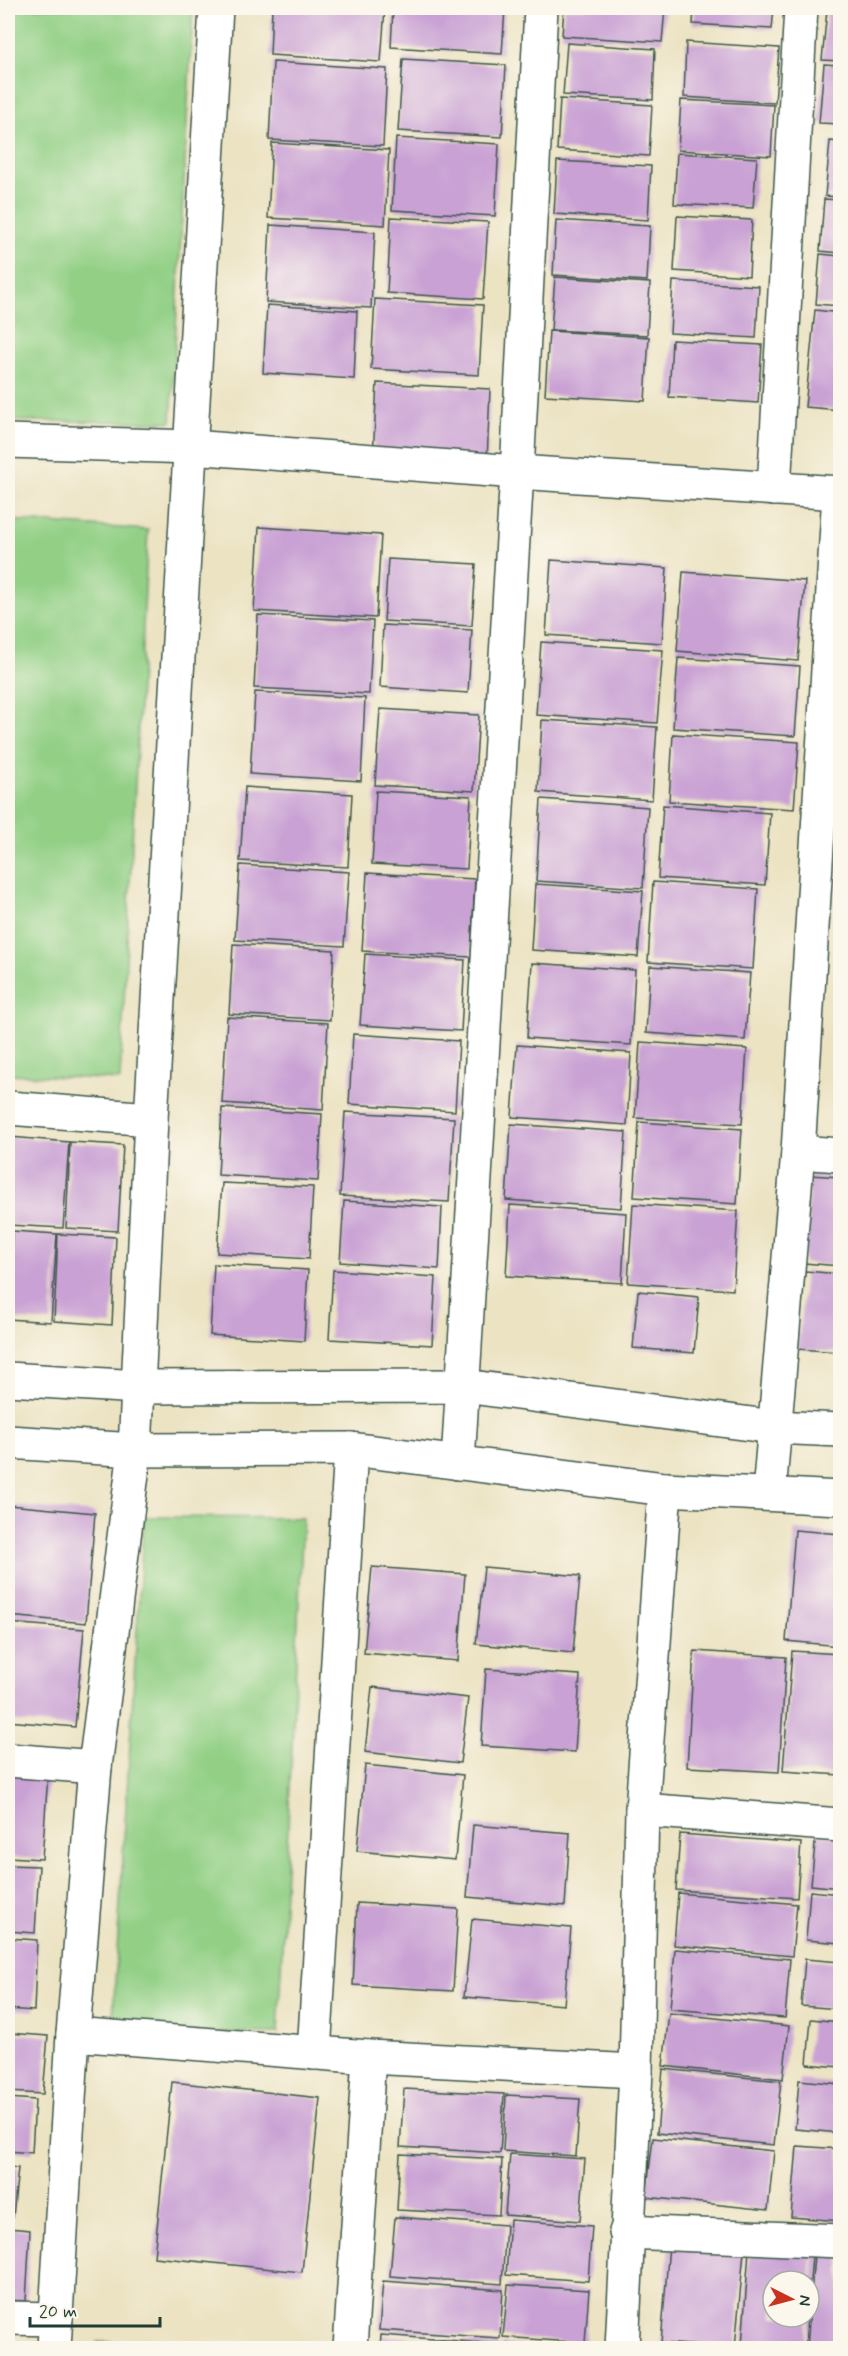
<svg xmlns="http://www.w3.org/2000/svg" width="848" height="2356" font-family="Mynerve,sans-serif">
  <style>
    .green { fill: #93d086; stroke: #59865d; stroke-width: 1.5 }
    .building { fill: #c9a1d4 }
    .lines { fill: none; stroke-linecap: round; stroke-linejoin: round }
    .street-casing { stroke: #3e5649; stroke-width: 36 }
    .street { stroke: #fff; stroke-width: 33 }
  </style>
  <rect width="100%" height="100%" fill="#fbf7ec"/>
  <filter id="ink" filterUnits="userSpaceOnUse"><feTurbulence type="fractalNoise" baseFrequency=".0167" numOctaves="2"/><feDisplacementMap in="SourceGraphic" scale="12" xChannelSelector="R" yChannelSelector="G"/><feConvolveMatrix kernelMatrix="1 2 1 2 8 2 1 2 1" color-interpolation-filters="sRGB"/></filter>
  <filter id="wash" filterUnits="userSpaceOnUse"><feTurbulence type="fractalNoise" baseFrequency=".008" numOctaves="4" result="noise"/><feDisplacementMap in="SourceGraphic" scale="24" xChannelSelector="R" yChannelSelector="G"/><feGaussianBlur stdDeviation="1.35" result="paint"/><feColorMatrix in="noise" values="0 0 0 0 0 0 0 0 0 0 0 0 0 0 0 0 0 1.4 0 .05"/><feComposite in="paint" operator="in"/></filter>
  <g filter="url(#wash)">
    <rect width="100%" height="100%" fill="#ece3c3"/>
    <g class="green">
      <path d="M8,8H193L171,422L8,421Z"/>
      <path d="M8,520L148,530L120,1080L8,1074Z"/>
      <path d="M840,939V1116L833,1115Z"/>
      <path d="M144,1517L303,1518L278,2033L112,2032Z"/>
      <path d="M98,2342L312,2348H97Z"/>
    </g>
    <g id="blocks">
      <g class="building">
        <path d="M272,8H385L381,62L270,55Z"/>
        <path d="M393,8H505L502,54L391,47Z"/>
        <path d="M564,8H665L662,42L562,36Z"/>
        <path d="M694,8H774L772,29L693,24Z"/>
        <path d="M827,10L840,11V61L822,60Z"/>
        <path d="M686,42L779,48L775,103L684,97Z"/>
        <path d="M567,43L655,49L653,100L563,95Z"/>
        <path d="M403,59L506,65L502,137L398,131Z"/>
        <path d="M273,62L387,69L383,146L269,140Z"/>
        <path d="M824,64L840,65V124L819,123Z"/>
        <path d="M560,99L652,105L649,156L557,150Z"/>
        <path d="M681,100L774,105L771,156L678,150Z"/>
        <path d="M396,138L499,144L495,216L392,210Z"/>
        <path d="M830,141L840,142V197L825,196Z"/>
        <path d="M272,143L389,150L385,225L268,218Z"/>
        <path d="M677,153L757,158L753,208L674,204Z"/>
        <path d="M557,161L651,166L648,220L554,214Z"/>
        <path d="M824,199L840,200V253L820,251Z"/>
        <path d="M677,216L752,220L749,276L674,271Z"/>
        <path d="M391,217L488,222L483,299L387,293Z"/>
        <path d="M556,220L650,226L647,281L553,275Z"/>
        <path d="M270,225L375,232L371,308L266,302Z"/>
        <path d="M820,254L840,256V306L816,304Z"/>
        <path d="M555,277L650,283L647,335L551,330Z"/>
        <path d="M673,281L759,286L756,338L670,333Z"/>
        <path d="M375,299L483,305L479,375L371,369Z"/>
        <path d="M267,305L357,311L354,379L263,373Z"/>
        <path d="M815,310L840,313V410L805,407Z"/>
        <path d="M549,331L649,337L645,401L545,395Z"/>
        <path d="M672,340L762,345L758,403L669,397Z"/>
        <path d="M377,383L490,389L487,462L373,456Z"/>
        <path d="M259,527L381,535L376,618L254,611Z"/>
        <path d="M388,559L476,564L472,626L384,621Z"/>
        <path d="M551,560L667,568L662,643L546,635Z"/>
        <path d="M683,572L805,581L798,661L677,651Z"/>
        <path d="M258,615L373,621L369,694L254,688Z"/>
        <path d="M383,625L472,630L468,693L380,687Z"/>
        <path d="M541,642L663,650L657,723L536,715Z"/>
        <path d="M678,658L800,666L795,736L673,728Z"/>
        <path d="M255,692L365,698L361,781L250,774Z"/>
        <path d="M380,709L479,715L474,791L375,785Z"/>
        <path d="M542,720L657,727L652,800L538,792Z"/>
        <path d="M673,734L799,742L794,809L669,801Z"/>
        <path d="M245,787L352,794L348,867L240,861Z"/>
        <path d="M376,791L471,796L467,869L372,864Z"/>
        <path d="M541,799L648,807L643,888L536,881Z"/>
        <path d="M663,805L770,813L765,885L658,878Z"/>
        <path d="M240,865L349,872L344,946L235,940Z"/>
        <path d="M367,873L475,879L471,957L362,951Z"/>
        <path d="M653,882L758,889L753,969L648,962Z"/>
        <path d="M535,884L643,891L638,957L531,950Z"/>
        <path d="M233,944L334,950L330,1020L229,1014Z"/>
        <path d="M365,954L465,960L461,1031L360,1025Z"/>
        <path d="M532,963L635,970L631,1045L527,1038Z"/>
        <path d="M650,966L750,973L745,1040L646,1033Z"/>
        <path d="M227,1017L328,1023L323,1110L222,1103Z"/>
        <path d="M353,1034L459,1041L455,1111L349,1104Z"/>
        <path d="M640,1042L747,1049L742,1124L635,1118Z"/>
        <path d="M517,1045L631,1053L627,1125L512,1117Z"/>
        <path d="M222,1108L322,1114L318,1181L218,1175Z"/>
        <path d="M345,1112L454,1118L449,1202L340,1196Z"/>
        <path d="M639,1122L742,1129L737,1204L634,1197Z"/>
        <path d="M511,1124L626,1132L621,1208L506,1200Z"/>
        <path d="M10,1137L69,1142L63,1228L8,1225Z"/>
        <path d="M70,1142L123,1145L118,1231L66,1228Z"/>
        <path d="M810,1175L840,1177V1266L804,1263Z"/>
        <path d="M222,1183L313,1187L309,1259L217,1253Z"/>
        <path d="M344,1201L442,1207L439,1269L340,1262Z"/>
        <path d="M633,1204L738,1211L733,1290L628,1283Z"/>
        <path d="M510,1205L626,1213L622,1283L506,1276Z"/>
        <path d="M12,1231L57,1234L51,1322L8,1319Z"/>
        <path d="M58,1234L116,1237L112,1325L54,1321Z"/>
        <path d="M214,1264L308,1270L304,1341L210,1335Z"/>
        <path d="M333,1270L436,1277L432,1345L329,1339Z"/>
        <path d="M805,1271L840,1274V1352L798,1349Z"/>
        <path d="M638,1291L699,1297L694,1353L633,1348Z"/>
        <path d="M8,1505L95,1513L86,1623L8,1616Z"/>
        <path d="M795,1530L840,1534V1646L786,1641Z"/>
        <path d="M372,1567L465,1574L458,1661L364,1653Z"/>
        <path d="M484,1567L580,1576L573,1653L476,1644Z"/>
        <path d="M8,1623L84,1629L75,1727L8,1721Z"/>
        <path d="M694,1651L786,1657L779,1772L687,1767Z"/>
        <path d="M792,1651L840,1654V1775L783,1771Z"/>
        <path d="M486,1669L580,1675L575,1752L481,1746Z"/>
        <path d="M372,1687L468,1698L460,1763L365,1752Z"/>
        <path d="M365,1765L463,1775L455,1860L357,1851Z"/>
        <path d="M8,1771L48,1774L42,1859L8,1857Z"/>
        <path d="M473,1825L570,1833L565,1906L467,1897Z"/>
        <path d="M680,1834L801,1843L797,1898L676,1890Z"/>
        <path d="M816,1834L840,1836V1888L811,1885Z"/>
        <path d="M8,1865L39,1866L35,1933L8,1931Z"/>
        <path d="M810,1891L840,1894V1943L806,1940Z"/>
        <path d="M678,1893L797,1904L792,1956L674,1945Z"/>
        <path d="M357,1903L458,1909L453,1991L353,1985Z"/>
        <path d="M472,1919L571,1928L564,2005L464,1997Z"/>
        <path d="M8,1938L37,1940L34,2011L8,2009Z"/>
        <path d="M675,1949L790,1959L785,2018L670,2009Z"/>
        <path d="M805,1959L840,1962V2009L801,2006Z"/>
        <path d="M669,2013L789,2026L783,2079L663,2066Z"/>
        <path d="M811,2019L840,2022V2067L807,2064Z"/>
        <path d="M8,2033L48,2036L43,2094L8,2092Z"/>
        <path d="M663,2069L781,2081L774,2145L657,2133Z"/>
        <path d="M799,2080L840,2084V2133L795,2129Z"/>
        <path d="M172,2082L320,2098L302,2272L154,2257Z"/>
        <path d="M404,2089L504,2094L500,2153L400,2147Z"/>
        <path d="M506,2095L580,2099L576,2156L503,2151Z"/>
        <path d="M8,2098L35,2100L32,2153L8,2151Z"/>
        <path d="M653,2138L774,2151L768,2210L646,2197Z"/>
        <path d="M797,2146L840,2149V2221L791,2217Z"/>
        <path d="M400,2154L502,2159L499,2215L397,2210Z"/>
        <path d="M510,2154L585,2159L580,2221L505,2215Z"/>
        <path d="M8,2167L18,2168L13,2217L8,2216Z"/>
        <path d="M395,2217L506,2225L502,2284L390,2276Z"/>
        <path d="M510,2220L592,2226L588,2281L506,2275Z"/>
        <path d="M8,2228L30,2230L26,2301L8,2300Z"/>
        <path d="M669,2245L744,2251L735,2348L661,2343Z"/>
        <path d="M749,2250L812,2255L810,2281H773V2317H807L805,2348L742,2346Z"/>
        <path d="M814,2255L840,2257V2348H807Z"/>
        <path d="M383,2281L503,2290L500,2338L379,2330Z"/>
        <path d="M508,2285L589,2290L585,2343L503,2337Z"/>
        <path d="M381,2335L498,2344V2348H380Z"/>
        <path d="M501,2344L540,2347V2348H501Z"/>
      </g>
    </g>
  </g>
  <g filter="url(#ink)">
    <use href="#blocks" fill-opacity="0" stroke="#3e5649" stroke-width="1.5"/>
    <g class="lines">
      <defs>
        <g id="street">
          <path d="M8,441L191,447L517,472L840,493"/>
          <path d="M774,489L801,8"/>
          <path d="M8,1108L151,1119"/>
          <path d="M798,1152L840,1155"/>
          <path d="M8,1379L139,1387L464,1386L773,1427L840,1430"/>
          <path d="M8,1442L135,1450L351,1449L665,1489L840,1498"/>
          <path d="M458,1463L517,472L541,8"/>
          <path d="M769,1494L798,1152L839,493"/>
          <path d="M8,1760L95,1767"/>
          <path d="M642,1810L840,1825"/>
          <path d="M73,2034L369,2057L636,2071"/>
          <path d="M314,2053L351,1449"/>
          <path d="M626,2232L840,2241"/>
          <path d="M8,2318L56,2319"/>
          <path d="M54,2348L73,2034L95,1767L135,1450L151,1119L216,8"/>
          <path d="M350,2348L369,2057"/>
          <path d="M622,2348L636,2071L642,1810L665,1489"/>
        </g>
      </defs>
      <use href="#street" class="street-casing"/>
      <use href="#street" class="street"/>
    </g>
  </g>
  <rect width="848" height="2356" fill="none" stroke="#fbf7ec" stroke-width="30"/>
  <g transform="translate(791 2299) rotate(96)"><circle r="28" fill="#fbf7ec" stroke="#a3ada2" stroke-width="1.5"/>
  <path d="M0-4.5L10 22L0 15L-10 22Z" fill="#c8321e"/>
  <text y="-9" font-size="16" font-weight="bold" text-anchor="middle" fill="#1f3d34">N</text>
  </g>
  <path d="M30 2317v9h130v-9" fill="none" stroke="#1f3d34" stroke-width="3"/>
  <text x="39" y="2317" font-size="18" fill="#1f3d34" stroke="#fbf7ec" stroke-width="4.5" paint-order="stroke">20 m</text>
</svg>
